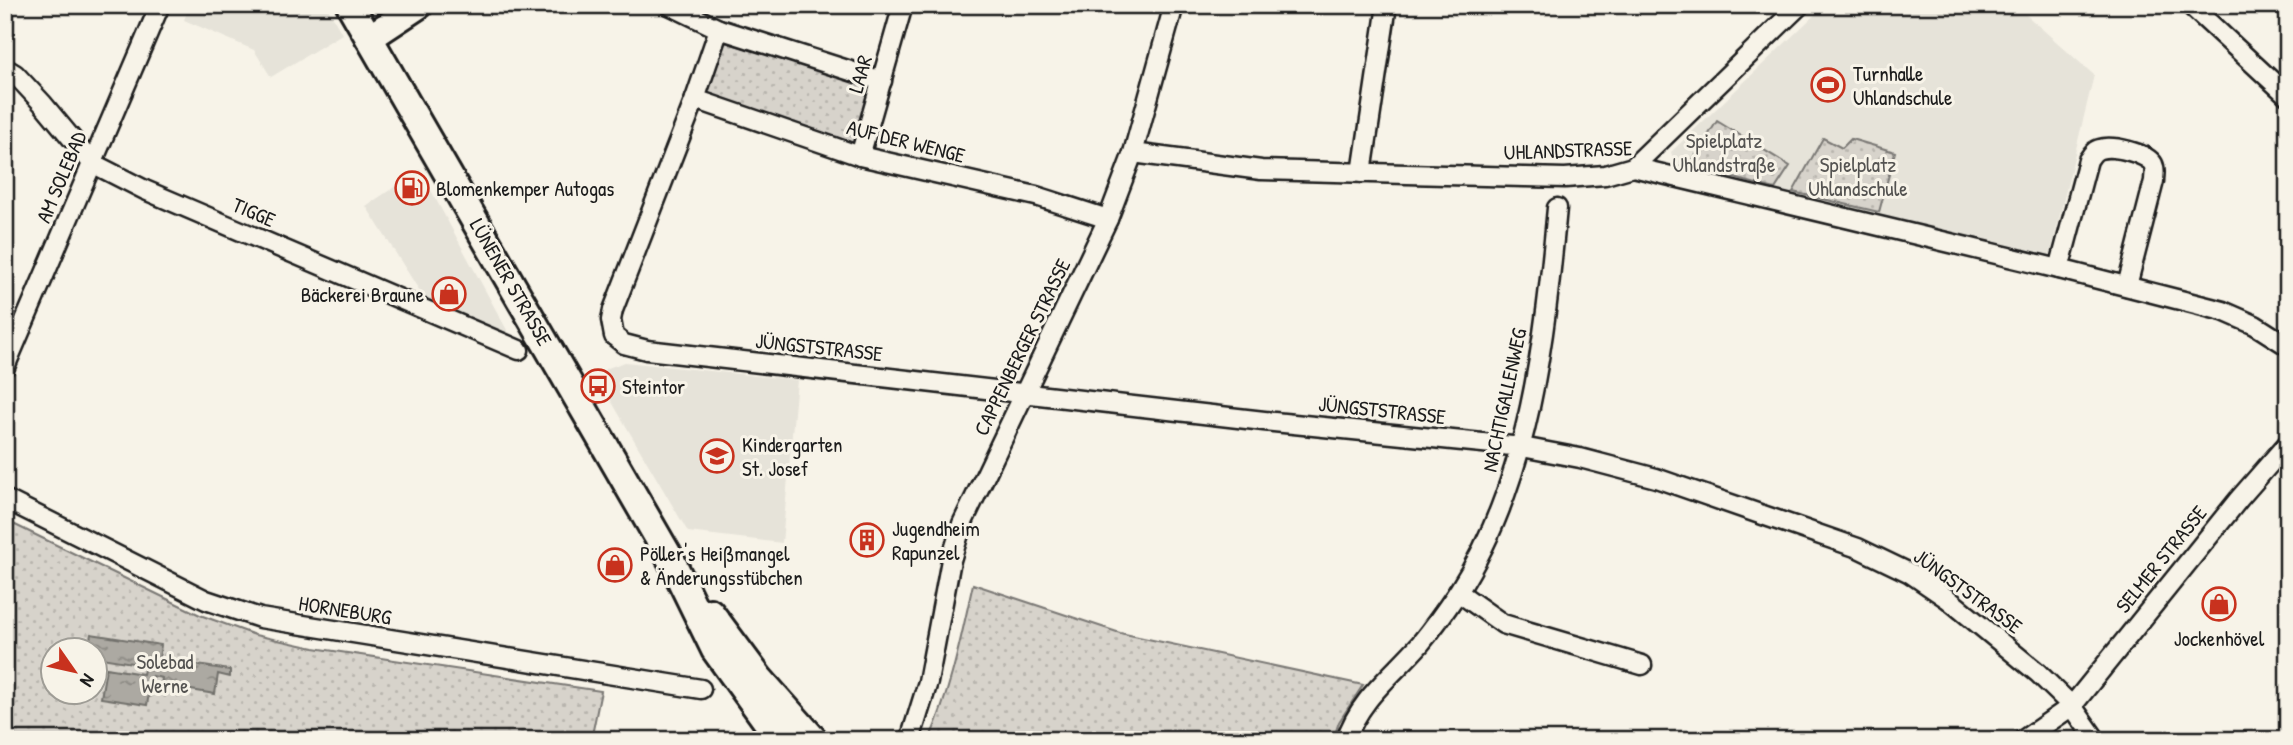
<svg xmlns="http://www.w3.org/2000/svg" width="2293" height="745" font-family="'Patrick Hand',sans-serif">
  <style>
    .built { fill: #e6e3d9 }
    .grass { fill: url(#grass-dots); stroke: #7a7874; stroke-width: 2; fill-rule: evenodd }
    .water { fill: url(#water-ripples); stroke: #72716c; stroke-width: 2 }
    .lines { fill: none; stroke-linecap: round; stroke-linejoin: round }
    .street-casing { stroke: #1c1c1c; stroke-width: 23 }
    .secondary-casing { stroke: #1c1c1c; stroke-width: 32 }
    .street { stroke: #f7f3e8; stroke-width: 18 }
    .secondary { stroke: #f7f3e8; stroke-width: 26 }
    .labels { text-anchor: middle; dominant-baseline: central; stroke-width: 6; stroke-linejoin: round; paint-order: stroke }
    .poi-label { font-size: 21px; fill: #1c1c1c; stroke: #f7f3e8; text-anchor: start }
    .street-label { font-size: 21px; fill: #1c1c1c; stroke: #f7f3e8 }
    .park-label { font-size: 21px; fill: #545351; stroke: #f7f3e8 }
  </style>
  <defs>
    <pattern id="grass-dots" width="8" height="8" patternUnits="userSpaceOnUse" patternTransform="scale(1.75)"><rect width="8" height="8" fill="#d7d3cb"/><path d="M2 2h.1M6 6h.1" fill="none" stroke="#b8b5ae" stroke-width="1.8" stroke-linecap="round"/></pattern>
    <pattern id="water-ripples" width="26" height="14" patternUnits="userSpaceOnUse" patternTransform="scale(1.75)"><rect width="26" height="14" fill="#aca9a2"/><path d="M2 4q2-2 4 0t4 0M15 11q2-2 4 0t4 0" fill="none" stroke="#8b8983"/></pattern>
  </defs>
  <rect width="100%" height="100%" fill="#f7f3e8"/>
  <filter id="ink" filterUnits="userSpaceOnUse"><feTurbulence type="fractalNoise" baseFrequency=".0143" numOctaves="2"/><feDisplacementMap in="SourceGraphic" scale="14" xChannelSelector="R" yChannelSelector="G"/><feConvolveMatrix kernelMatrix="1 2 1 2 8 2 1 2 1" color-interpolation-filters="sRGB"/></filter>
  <g filter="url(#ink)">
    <g class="built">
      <path d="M190,5H326L342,34L271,77L254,50L184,20Z"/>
      <path d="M1825,5H2015L2094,75L2050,256L1675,165L1671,152Z"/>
      <path d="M420,170L491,301L508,332L426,301L366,206Z"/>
      <path d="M625,362L797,380L782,543L688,532L599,380L605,369Z"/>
    </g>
    <g class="grass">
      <path d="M725,42L871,86L853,143L707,94Z"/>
      <path d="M1717,121L1790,166L1775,189L1689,166Z"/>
      <path d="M1823,138L1842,148L1851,139L1895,152L1879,212L1793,192Z"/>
      <path d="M5,520L200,615L255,635L314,648L601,691L591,740H5ZM52,650H94V692H52Z"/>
      <path d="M973,584L1120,633L1363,685L1339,722L1333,740H929C951,690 961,637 973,584Z"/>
    </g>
    <path class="water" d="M91,634L161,645L158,666L164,667L165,660L230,670V677L218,674L215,694L161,685L162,678L152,676L147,705L101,698L106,668L143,674L145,665L95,657L94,650H88Z"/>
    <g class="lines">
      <defs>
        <g id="street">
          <path d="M669,5L719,29"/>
          <path d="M2190,5L2288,96"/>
          <path d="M5,68L15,74L43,104L92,163L145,190L519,350"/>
          <path d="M882,81L719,29L695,99L860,156L1036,196L1108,219"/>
          <path d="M695,99L613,310L611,320L614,336L624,344L647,350L1264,421L1522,447L1580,458L1656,478L1858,548L1910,573L1948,599L2038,673L2072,706L2096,740"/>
          <path d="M1133,153L1261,170L1407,174L1565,178L1605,175L1633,167L2059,269L2223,311L2255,325L2288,346"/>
          <path d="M860,156L903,5"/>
          <path d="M1633,167L1800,5"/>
          <path d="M1362,173L1387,5"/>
          <path d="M2059,269L2088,160C2091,156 2094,150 2100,149C2112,145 2147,153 2153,164C2156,170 2154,175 2154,181L2127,286"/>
          <path d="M5,367L160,5"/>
          <path d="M5,499L206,600L260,618L701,689"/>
          <path d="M1458,592L1503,624L1642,665"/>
          <path d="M910,740L928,682L951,560L962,524L1108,219L1133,153L1174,5"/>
          <path d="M1346,740C1359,699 1393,675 1420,644C1434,627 1446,610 1458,592C1530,481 1545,337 1557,208"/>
          <path d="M2023,740L2072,706L2239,499L2288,443"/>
        </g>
        <g id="secondary">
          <path d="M350,5L671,560L715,650L780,740"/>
          <path d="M369,38L419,5"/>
          <path d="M710,612L759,678L814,740"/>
        </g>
      </defs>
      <use href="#street" class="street-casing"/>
      <use href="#secondary" class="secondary-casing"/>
      <use href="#street" class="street"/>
      <use href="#secondary" class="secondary"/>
    </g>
  </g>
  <defs>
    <symbol id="stadium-ring" viewBox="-11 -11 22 22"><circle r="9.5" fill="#f7f3e8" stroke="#c8321e" stroke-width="1.5"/><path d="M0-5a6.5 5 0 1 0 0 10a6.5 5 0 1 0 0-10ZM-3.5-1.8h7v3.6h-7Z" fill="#c8321e"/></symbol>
    <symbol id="fuel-ring" viewBox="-11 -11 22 22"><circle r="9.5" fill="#f7f3e8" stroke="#c8321e" stroke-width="1.5"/><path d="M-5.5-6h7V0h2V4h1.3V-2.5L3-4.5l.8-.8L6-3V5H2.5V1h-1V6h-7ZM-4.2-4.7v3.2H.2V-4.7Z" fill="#c8321e"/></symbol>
    <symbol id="shop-ring" viewBox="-11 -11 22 22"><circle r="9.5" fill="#f7f3e8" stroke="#c8321e" stroke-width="1.5"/><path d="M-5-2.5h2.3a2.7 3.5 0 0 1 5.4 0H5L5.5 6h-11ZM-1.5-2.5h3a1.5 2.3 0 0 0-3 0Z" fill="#c8321e"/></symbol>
    <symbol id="bus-ring" viewBox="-11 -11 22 22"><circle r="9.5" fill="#f7f3e8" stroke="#c8321e" stroke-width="1.5"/><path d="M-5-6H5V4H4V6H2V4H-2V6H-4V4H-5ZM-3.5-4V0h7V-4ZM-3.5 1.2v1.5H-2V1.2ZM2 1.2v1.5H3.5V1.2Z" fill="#c8321e"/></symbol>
    <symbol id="school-ring" viewBox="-11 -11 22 22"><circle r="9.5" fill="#f7f3e8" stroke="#c8321e" stroke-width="1.5"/><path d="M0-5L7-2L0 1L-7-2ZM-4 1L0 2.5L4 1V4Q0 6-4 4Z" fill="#c8321e"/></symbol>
    <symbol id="building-ring" viewBox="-11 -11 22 22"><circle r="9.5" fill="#f7f3e8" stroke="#c8321e" stroke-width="1.5"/><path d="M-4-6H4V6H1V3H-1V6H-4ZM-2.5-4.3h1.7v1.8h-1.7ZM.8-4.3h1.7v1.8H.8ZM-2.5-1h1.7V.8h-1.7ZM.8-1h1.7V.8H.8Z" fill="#c8321e"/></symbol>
  </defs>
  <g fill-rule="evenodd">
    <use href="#stadium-ring" x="1809" y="66" width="38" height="38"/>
    <use href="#fuel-ring" x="393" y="169" width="38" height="38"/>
    <use href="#shop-ring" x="430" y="275" width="38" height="38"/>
    <use href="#bus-ring" x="579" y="367" width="38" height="38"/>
    <use href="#school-ring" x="698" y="437" width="38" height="38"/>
    <use href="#building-ring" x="848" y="521" width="38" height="38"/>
    <use href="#shop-ring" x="596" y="546" width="38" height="38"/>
    <use href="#shop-ring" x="2200" y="585" width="38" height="38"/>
  </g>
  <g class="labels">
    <g class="poi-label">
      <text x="1853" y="73">Turnhalle<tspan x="1853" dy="24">Uhlandschule</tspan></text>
      <text x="436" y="188">Blomenkemper Autogas</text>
      <text x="424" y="294" text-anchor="end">Bäckerei Braune</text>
      <text x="622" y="386">Steintor</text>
      <text x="742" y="444">Kindergarten<tspan x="742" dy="24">St. Josef</tspan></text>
      <text x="892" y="528">Jugendheim<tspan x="892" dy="24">Rapunzel</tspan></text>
      <text x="640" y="553">Pöller's Heißmangel<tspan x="640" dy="24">&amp; Änderungsstübchen</tspan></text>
      <text x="2219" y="638" text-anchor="middle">Jockenhövel</text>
    </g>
    <g class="street-label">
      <text transform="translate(860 74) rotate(-74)">LAAR</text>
      <text transform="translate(906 141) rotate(14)">AUF DER WENGE</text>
      <text transform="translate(1568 150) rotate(-2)">UHLANDSTRASSE</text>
      <text transform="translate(61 177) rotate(-67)">AM SOLEBAD</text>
      <text transform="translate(254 212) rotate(23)">TIGGE</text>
      <text transform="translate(511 282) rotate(60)">LÜNENER STRASSE</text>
      <text transform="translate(819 347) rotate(6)">JÜNGSTSTRASSE</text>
      <text transform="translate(1022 347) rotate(-64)">CAPPENBERGER STRASSE</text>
      <text transform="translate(1504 400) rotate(-78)">NACHTIGALLENWEG</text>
      <text transform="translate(1382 410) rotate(6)">JÜNGSTSTRASSE</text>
      <text transform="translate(2161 559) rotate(-51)">SELMER STRASSE</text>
      <text transform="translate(1968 591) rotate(36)">JÜNGSTSTRASSE</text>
      <text transform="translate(345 610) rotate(9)">HORNEBURG</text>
    </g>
    <g class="park-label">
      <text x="1724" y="140">Spielplatz<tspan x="1724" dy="24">Uhlandstraße</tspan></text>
      <text x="1858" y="164">Spielplatz<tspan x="1858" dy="24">Uhlandschule</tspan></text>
      <text x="165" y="661">Solebad<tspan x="165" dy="24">Werne</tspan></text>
    </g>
  </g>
  <rect width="2293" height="745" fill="none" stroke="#f7f3e8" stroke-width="28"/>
  <rect x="14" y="14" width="2265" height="717" fill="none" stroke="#1c1c1c" stroke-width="2.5" filter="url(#ink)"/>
  <g transform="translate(74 671) rotate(124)"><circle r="33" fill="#f7f3e8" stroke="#9f9d96" stroke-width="2"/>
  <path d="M0-5L12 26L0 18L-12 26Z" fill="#c8321e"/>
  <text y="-10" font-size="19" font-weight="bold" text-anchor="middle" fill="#1c1c1c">N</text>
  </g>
</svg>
